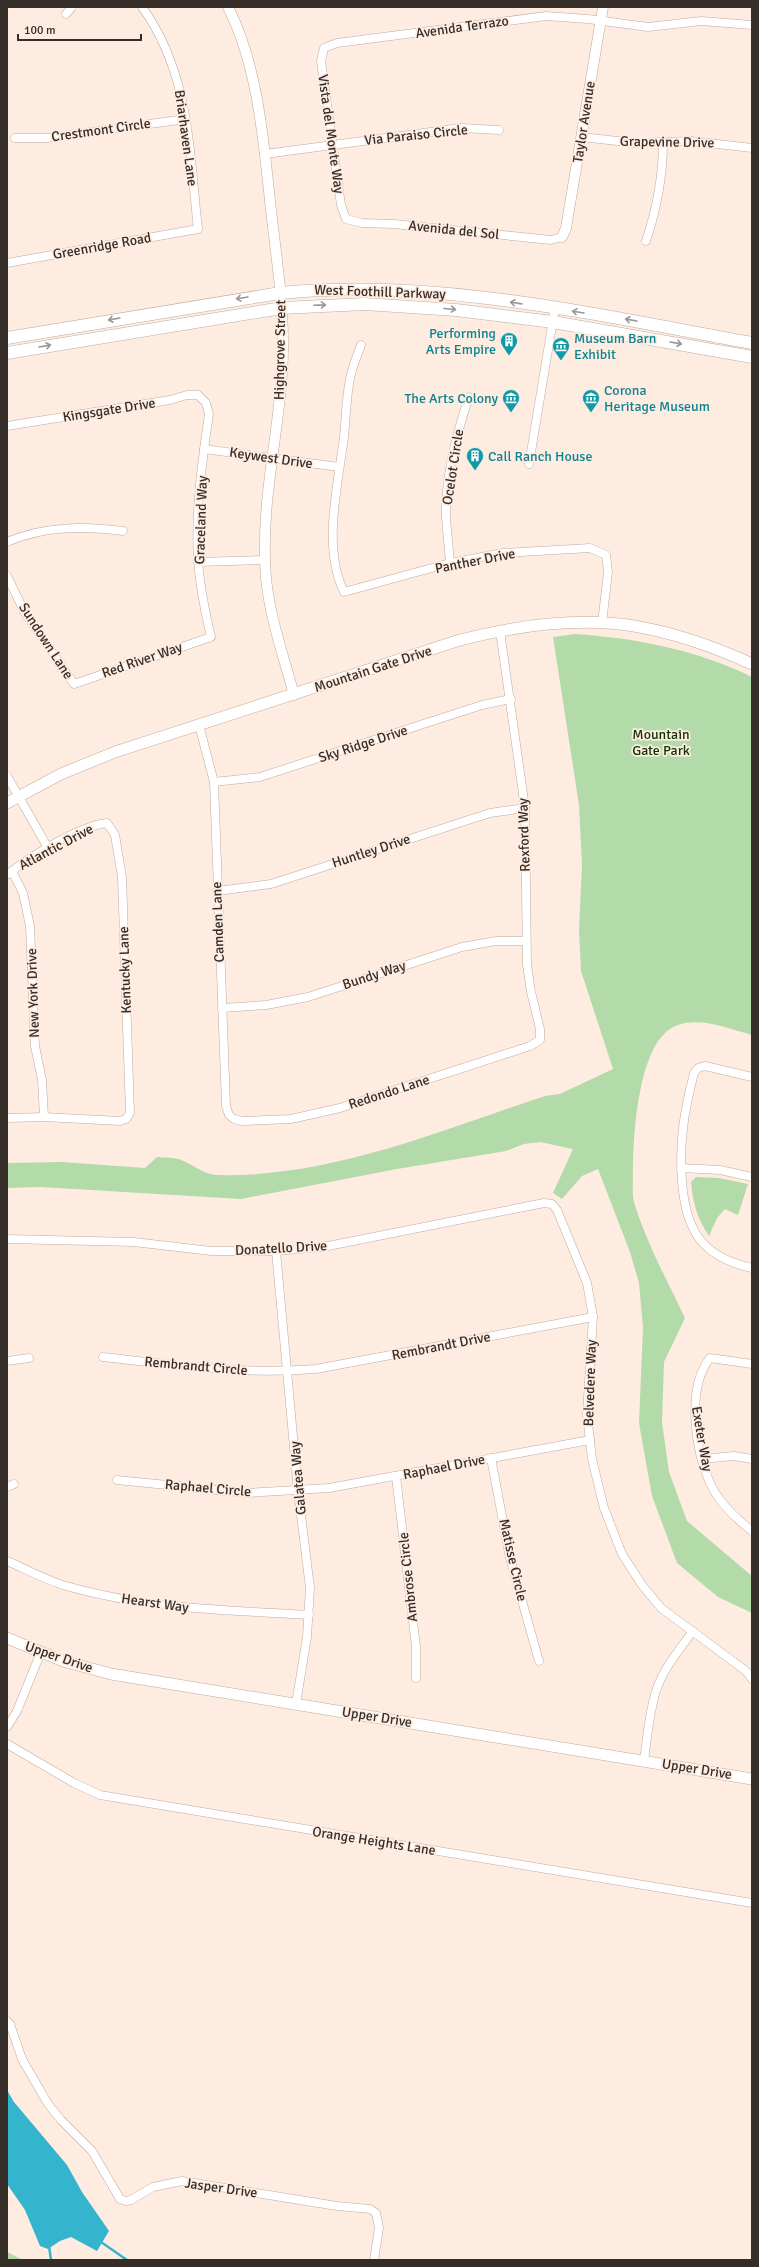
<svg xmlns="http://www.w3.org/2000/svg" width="759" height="2267" font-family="Signika,sans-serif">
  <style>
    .green { fill: #b3daa9 }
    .water { fill: #35b5cd }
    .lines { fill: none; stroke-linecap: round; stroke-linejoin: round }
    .stream { stroke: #35b5cd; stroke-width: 2.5 }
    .minor-casing { stroke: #bfab9d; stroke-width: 9 }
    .tertiary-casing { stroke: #bfab9d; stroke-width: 11 }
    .secondary-casing { stroke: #bfab9d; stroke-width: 12 }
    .primary-casing { stroke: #bfab9d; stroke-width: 13 }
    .minor { stroke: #fff; stroke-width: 8 }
    .tertiary { stroke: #fff; stroke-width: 10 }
    .secondary { stroke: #fff; stroke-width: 11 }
    .primary { stroke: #fff; stroke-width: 12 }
    .oneway { stroke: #9a9694 }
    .labels { text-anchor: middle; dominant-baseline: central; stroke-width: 3.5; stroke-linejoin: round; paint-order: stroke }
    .street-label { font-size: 14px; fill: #352d28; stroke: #feece1 }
    .culture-label { font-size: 14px; fill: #0d838f; stroke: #feece1; text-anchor: start }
    .park-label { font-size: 14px; fill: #0e3202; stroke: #feece1 }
  </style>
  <rect width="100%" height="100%" fill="#feece1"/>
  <g class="green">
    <path d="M575,634C636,638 697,650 752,677V1035C729,1029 701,1017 678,1025C637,1038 633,1139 633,1175C633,1183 632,1194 634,1202C646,1242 667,1280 685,1318L664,1362L662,1422L669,1472L687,1521L752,1576V1613L718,1597L677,1563L652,1496L639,1423L643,1327L639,1283L630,1252L598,1169L582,1176L562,1199L553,1193L573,1149L540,1142L524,1144L506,1151L397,1169L241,1199L41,1187L7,1188V1163L62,1162L145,1168L157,1157C165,1158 174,1157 181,1160C192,1164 205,1175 217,1175C330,1178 439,1131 545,1096L560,1094L613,1069L581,971L579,930L582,865L579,805L553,637Z"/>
    <path d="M696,1177L719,1178L748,1184L738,1215L725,1209L717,1218L709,1236C697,1218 693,1203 691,1182Z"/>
    <path d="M7,2252L23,2260H7Z"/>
  </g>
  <path class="water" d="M7,2090L14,2102L67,2165L82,2192L109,2231L97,2251L71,2237L60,2241L48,2249L40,2246L25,2210L7,2184Z"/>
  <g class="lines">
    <g class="stream">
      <path d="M101,2242L127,2260"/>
      <path d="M49,2246L51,2260"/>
    </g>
    <defs>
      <g id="minor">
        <path d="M66,14L72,7"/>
        <path d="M582,137L635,143L691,141L752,148"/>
        <path d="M15,138H47L186,119"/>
        <path d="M265,154L461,128L499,130"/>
        <path d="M562,237L551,240L394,224L362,223L346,219L341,205L321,61L324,48L337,43L546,16L588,19L648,27L701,21L752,25"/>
        <path d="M646,241C657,208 663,177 663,142"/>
        <path d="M7,263L198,229C189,151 190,73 142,7"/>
        <path d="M361,345C357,356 352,368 350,379C346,398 346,418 344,437C338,485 322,547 344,592L450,563L503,553L590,548L606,555L608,572L602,623"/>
        <path d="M7,426L170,400L187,395H198L206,403L209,414C202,462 195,512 198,561C200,587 205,612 211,637L74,684L25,613L7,576"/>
        <path d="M204,449L339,467"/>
        <path d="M529,464L555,308"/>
        <path d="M7,542C44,526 83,526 123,531"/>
        <path d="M198,562L265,560"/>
        <path d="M450,563C449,548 447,533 446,517C445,476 456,435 469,397"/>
        <path d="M199,725L214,782L226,1106L229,1115L234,1119L242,1121L291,1119L340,1108L530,1046L540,1040V1029L531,992L527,965L525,808L500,631"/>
        <path d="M7,776L48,848"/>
        <path d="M214,782L260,777L482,705L511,699"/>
        <path d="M12,871L23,893L30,926L35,1046L42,1080L44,1117"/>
        <path d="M7,875C29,857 79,826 107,823L115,835L122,877L130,1113L126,1119L120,1121L44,1117L7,1118"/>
        <path d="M217,891L271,884L490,813L525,808"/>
        <path d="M222,1008L266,1005L308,997L462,947L496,941H526"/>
        <path d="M752,1077L705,1066L698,1068L694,1073C684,1112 679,1141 682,1182C686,1231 702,1257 752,1268"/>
        <path d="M681,1168L720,1170L752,1177"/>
        <path d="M7,1239L134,1242L211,1251H276L323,1247L544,1203L552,1204L557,1210L587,1283L593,1317L587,1414L592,1459L604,1508L622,1554L642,1585L661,1608L746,1671L752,1679"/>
        <path d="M276,1251L298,1491L310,1588L307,1637L296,1704"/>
        <path d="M103,1357C174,1365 245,1375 316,1369L593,1317"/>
        <path d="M7,1361L29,1358"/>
        <path d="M752,1364L710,1358C686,1388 695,1450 710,1483C719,1503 735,1518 752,1531"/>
        <path d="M491,1458L510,1558L539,1661"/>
        <path d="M702,1459L734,1456L752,1459"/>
        <path d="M396,1476L416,1647V1678"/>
        <path d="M117,1480L247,1493L329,1488L590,1440"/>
        <path d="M7,1487L14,1484"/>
        <path d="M7,1561C26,1569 46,1580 66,1586C147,1609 225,1610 309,1615"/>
        <path d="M7,1727L17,1711L41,1652"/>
        <path d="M7,1744L74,1783L100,1795L752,1903"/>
        <path d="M644,1761C647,1737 649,1714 656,1691C663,1669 679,1650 693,1631"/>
        <path d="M7,2021L10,2024L22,2059L48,2104L61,2120L92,2151L120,2199L126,2201L131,2200L153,2187L182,2181L337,2206L370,2209L376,2213L379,2228L374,2260"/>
      </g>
      <g id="tertiary">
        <path d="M228,7C260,70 264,150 272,219C278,270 286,322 282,373C278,435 263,496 265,558C265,605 282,650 294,695"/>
        <path d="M562,237L566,228L603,7"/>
      </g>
      <g id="secondary">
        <path d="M7,803L61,774L115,752L460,640C515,626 578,617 634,626C675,633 715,647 752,664"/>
        <path d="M7,1638L63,1661L111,1674L752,1779"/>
      </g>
      <g id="primary">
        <path d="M7,338L280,293C438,278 597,315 752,343"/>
        <path d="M7,353L282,308L365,304L456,310L553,322L752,357"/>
      </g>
    </defs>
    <use href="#minor" class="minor-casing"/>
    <use href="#tertiary" class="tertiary-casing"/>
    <use href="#secondary" class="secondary-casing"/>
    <use href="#primary" class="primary-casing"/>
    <use href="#minor" class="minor"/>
    <use href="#tertiary" class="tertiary"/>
    <use href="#secondary" class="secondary"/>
    <use href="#primary" class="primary"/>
  </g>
  <defs><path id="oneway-shaft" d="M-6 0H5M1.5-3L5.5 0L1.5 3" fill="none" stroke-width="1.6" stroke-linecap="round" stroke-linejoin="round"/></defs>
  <g class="oneway">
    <use href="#oneway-shaft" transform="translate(242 298) rotate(171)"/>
    <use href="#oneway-shaft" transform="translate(516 303) rotate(-172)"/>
    <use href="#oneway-shaft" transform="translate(320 305) rotate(-2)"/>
    <use href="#oneway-shaft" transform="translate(450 309) rotate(5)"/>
    <use href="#oneway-shaft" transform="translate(578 312) rotate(-171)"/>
    <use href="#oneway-shaft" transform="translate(114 319) rotate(170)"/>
    <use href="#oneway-shaft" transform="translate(631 320) rotate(-170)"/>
    <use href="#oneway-shaft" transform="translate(676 343) rotate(10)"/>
    <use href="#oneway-shaft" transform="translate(45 346) rotate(-10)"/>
  </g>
  <defs>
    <symbol id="building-pin" viewBox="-11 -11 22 30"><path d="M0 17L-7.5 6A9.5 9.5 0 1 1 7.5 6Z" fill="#0f9aa8" stroke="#feece1"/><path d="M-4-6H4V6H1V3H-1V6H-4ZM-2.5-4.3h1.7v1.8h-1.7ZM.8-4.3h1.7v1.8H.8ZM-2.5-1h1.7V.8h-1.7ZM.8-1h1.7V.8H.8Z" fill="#fff"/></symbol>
    <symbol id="museum-pin" viewBox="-11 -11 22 30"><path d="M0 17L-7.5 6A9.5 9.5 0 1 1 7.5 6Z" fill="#0f9aa8" stroke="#feece1"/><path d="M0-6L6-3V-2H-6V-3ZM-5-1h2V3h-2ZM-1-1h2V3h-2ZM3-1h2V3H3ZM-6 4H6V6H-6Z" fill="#fff"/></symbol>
  </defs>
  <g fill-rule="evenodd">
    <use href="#building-pin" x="499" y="331" width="20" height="27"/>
    <use href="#museum-pin" x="551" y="336" width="20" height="27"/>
    <use href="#museum-pin" x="501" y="388" width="20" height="27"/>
    <use href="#museum-pin" x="581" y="388" width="20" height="27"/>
    <use href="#building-pin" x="465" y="446" width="20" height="27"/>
  </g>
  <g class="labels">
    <g class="street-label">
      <text transform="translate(462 27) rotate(-8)">Avenida Terrazo</text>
      <text transform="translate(584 122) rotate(-81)">Taylor Avenue</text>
      <text transform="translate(101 130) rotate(-8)">Crestmont Circle</text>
      <text transform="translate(331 134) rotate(82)">Vista del Monte Way</text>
      <text transform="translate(416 135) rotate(-6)">Via Paraiso Circle</text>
      <text transform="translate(186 138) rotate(82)">Briarhaven Lane</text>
      <text transform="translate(667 142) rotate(1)">Grapevine Drive</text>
      <text transform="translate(454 230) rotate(6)">Avenida del Sol</text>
      <text transform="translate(102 246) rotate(-10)">Greenridge Road</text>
      <text transform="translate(380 292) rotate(2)">West Foothill Parkway</text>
      <text transform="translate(280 350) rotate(-89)">Highgrove Street</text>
      <text transform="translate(109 410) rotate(-9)">Kingsgate Drive</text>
      <text transform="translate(271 458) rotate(8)">Keywest Drive</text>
      <text transform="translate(453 467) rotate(-81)">Ocelot Circle</text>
      <text transform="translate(201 520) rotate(-88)">Graceland Way</text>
      <text transform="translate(475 561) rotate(-11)">Panther Drive</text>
      <text transform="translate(46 641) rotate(57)">Sundown Lane</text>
      <text transform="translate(142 660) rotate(-19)">Red River Way</text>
      <text transform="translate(373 669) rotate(-18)">Mountain Gate Drive</text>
      <text transform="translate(363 744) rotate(-18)">Sky Ridge Drive</text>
      <text transform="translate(524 835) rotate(-92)">Rexford Way</text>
      <text transform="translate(56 847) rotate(-28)">Atlantic Drive</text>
      <text transform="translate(371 851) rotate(-18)">Huntley Drive</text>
      <text transform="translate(218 922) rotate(-92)">Camden Lane</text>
      <text transform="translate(125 970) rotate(-92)">Kentucky Lane</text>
      <text transform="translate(374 975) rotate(-18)">Bundy Way</text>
      <text transform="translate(33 993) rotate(-92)">New York Drive</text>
      <text transform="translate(389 1092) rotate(-18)">Redondo Lane</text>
      <text transform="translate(281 1248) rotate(-3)">Donatello Drive</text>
      <text transform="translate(441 1346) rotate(-11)">Rembrandt Drive</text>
      <text transform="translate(196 1366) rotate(5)">Rembrandt Circle</text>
      <text transform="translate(590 1383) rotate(-88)">Belvedere Way</text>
      <text transform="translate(702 1439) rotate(80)">Exeter Way</text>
      <text transform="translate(444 1467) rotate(-11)">Raphael Drive</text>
      <text transform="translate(298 1478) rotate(-95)">Galatea Way</text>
      <text transform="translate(208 1488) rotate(5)">Raphael Circle</text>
      <text transform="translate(513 1560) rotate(77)">Matisse Circle</text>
      <text transform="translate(408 1577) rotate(-96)">Ambrose Circle</text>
      <text transform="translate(155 1603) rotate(8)">Hearst Way</text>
      <text transform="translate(59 1657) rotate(19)">Upper Drive</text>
      <text transform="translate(377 1717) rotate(9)">Upper Drive</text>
      <text transform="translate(697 1769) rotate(9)">Upper Drive</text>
      <text transform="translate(374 1841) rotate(9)">Orange Heights Lane</text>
      <text transform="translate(221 2188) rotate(8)">Jasper Drive</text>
    </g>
    <g class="culture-label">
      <text x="496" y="333" text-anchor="end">Performing<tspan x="496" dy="16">Arts Empire</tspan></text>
      <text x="574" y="338">Museum Barn<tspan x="574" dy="16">Exhibit</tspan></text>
      <text x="604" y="390">Corona<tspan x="604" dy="16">Heritage Museum</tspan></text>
      <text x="498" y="398" text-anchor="end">The Arts Colony</text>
      <text x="488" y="456">Call Ranch House</text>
    </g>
    <g class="park-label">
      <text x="661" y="734">Mountain<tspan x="661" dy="16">Gate Park</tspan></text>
    </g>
  </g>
  <rect width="759" height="2267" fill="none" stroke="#352d28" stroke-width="16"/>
  <path d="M18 34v6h123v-6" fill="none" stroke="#352d28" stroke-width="2"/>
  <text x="24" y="34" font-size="12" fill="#352d28" stroke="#feece1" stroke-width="3" paint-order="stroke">100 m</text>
</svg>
